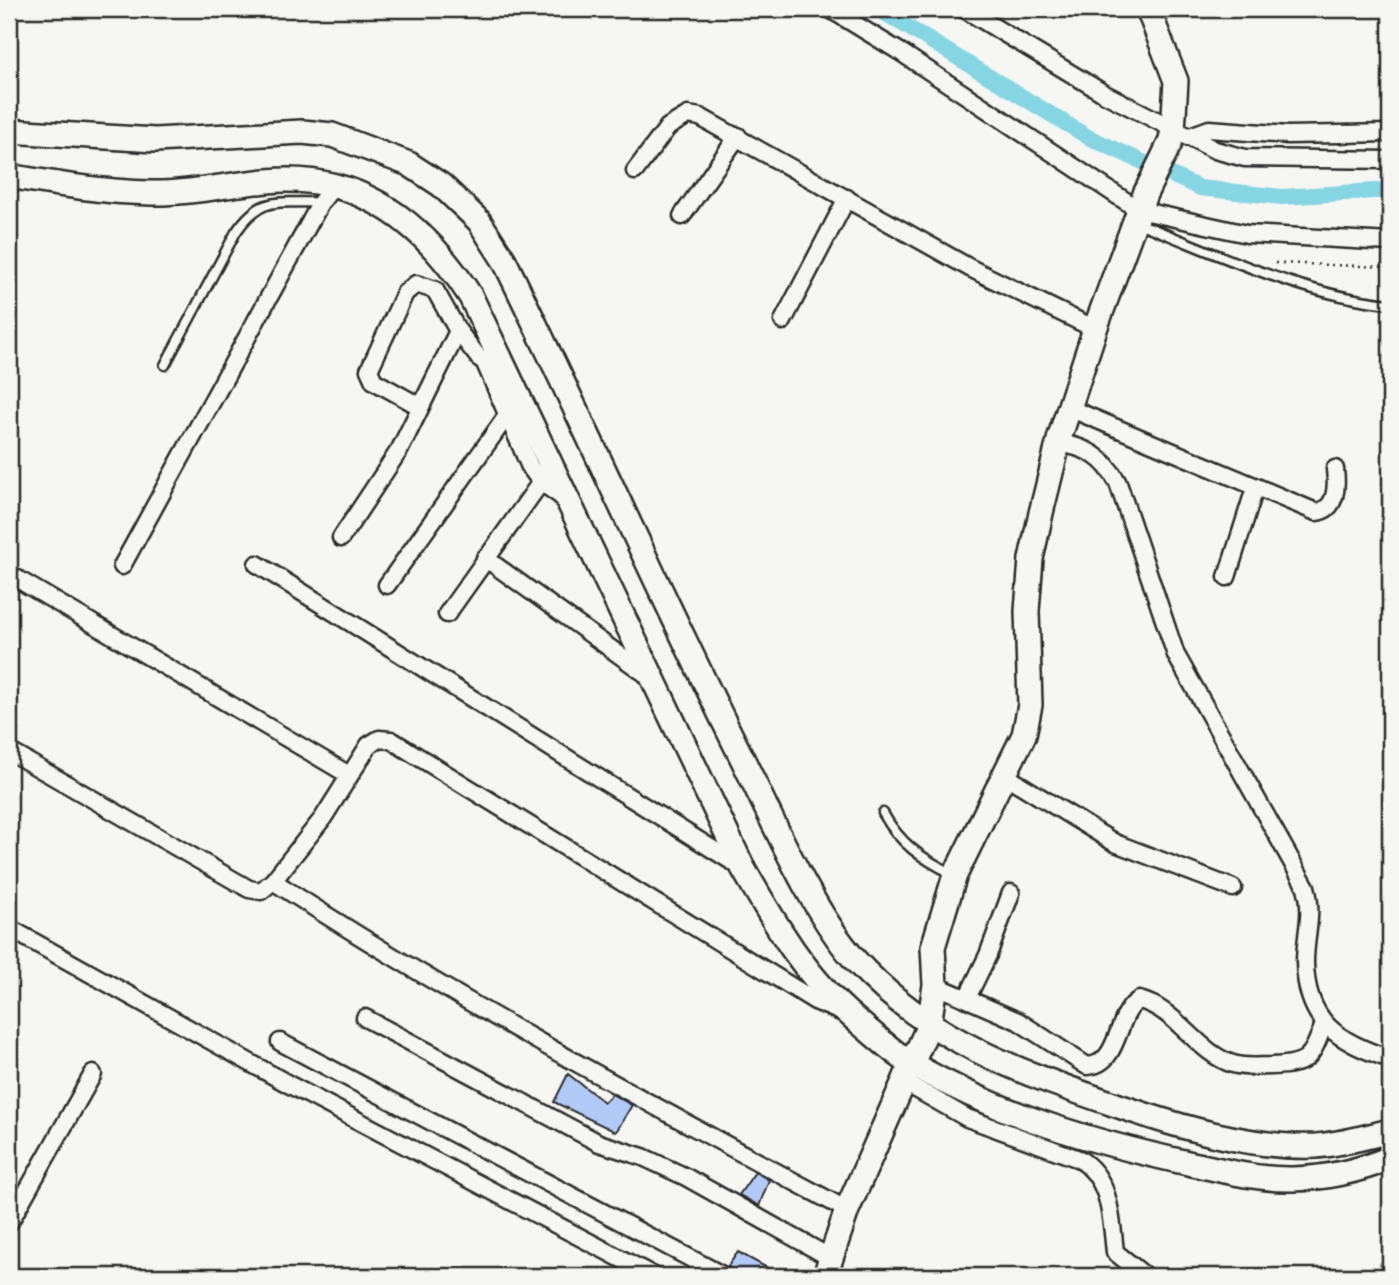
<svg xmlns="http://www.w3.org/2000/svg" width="1399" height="1285" font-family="Pangolin,sans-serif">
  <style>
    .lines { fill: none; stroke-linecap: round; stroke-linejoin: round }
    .canal { stroke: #86d5e3; stroke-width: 16 }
    .building { fill: #b2caf8; stroke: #2b2b2b; stroke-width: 2 }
    .lane-casing { stroke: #2b2b2b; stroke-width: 13 }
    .street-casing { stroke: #2b2b2b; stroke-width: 21 }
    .secondary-casing { stroke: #2b2b2b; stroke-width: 28 }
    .path { stroke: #2b2b2b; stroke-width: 2.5; stroke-dasharray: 2 5; stroke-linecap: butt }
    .lane { stroke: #f6f6f2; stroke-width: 8 }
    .street { stroke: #f6f6f2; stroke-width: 16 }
    .secondary { stroke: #f6f6f2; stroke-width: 23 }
  </style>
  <rect width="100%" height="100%" fill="#f6f6f2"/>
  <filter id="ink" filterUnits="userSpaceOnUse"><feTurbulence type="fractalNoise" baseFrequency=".0143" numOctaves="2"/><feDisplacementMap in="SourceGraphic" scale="14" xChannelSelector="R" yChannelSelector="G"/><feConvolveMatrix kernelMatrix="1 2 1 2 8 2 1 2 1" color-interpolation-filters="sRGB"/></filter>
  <g filter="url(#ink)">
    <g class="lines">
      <path class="canal" d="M878,9L1088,137L1200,188L1282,197L1390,190"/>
    </g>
    <g class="building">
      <path d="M568,1074L604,1102L612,1094L632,1105L616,1132L554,1102Z"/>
      <path d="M755,1172L769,1180L759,1206L739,1195Z"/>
      <path d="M738,1252L782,1276H736L728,1266Z"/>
    </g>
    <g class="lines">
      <defs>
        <g id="lane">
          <path d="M1138,223C1221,255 1301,295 1390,304"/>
          <path d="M165,365L236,232C262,194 278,204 321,202"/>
          <path d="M883,813C900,844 921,858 953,874"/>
        </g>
        <g id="street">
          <path d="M830,9L902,53L1139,210L1247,234L1390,242"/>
          <path d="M964,9L1105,94L1215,150L1245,158L1390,160"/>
          <path d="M1187,137L1209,129L1288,135L1390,133"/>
          <path d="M635,171L668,127L688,115L700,117L970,268L1095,329"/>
          <path d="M682,216L738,136"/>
          <path d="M783,321L847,198"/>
          <path d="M485,363L530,467L541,482L565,499"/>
          <path d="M419,406L374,381L369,370L405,293L416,284L435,290L458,331L479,358L511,378"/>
          <path d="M1069,408L1316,512C1337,510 1337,486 1335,469"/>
          <path d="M1058,443C1087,447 1104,457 1118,483L1176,655L1306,887C1314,914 1305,935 1305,962C1306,1023 1338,1041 1390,1059"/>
          <path d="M341,538L400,449L458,331"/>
          <path d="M485,558L650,677"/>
          <path d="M257,564L741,867"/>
          <path d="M122,566L321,202L335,184"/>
          <path d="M9,574L349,775"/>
          <path d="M1227,577L1255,488"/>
          <path d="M387,585L506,417"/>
          <path d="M447,614L541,482"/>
          <path d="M9,751L249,889L261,891L273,881L323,818L369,745L379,739L391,740L815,1001L841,1012"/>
          <path d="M1006,776L1115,843L1233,888"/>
          <path d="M273,881C458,1002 652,1105 847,1210"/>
          <path d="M9,928L290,1085L654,1276"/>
          <path d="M935,985L1018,1021L1087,1066C1121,1065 1115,1013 1139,1000C1177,1009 1197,1053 1233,1064C1245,1068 1259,1066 1271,1066C1309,1065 1311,1058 1324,1024"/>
          <path d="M967,998L988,955L1011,893"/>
          <path d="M365,1018L599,1143L643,1157L686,1177L829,1257"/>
          <path d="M280,1042L724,1276"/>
          <path d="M904,1082L967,1118L1079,1159C1111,1178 1111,1218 1115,1252L1145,1276"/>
          <path d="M9,1223L93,1074"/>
          <path d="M1388,1276L1390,1266"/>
        </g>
        <g id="secondary">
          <path d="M9,131L155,140L302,132L332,135L409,164L441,185L479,221L504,260C585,425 659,592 741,756C772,818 810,909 855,960C927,1040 1018,1071 1116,1105C1176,1126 1252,1149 1316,1146C1341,1144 1366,1137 1390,1131"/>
          <path d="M9,176C56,184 103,192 151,193C189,194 229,184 267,181C359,172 424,223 471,297L743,868C775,924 806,978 856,1020C875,1035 894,1054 915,1066C1001,1115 1092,1142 1188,1163C1221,1170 1259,1180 1293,1179C1327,1178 1359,1171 1390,1158"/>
          <path d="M825,1276L847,1210L929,1025L935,985L933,947L955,875L1024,735L1030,705L1027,611L1031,559L1041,513L1060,436L1095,329L1145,194L1170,143L1173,131L1176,81L1148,9"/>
        </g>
      </defs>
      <use href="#lane" class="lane-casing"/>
      <use href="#street" class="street-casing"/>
      <use href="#secondary" class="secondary-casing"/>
      <path class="path" d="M1275,263L1390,267"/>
      <use href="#lane" class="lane"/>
      <use href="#street" class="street"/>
      <use href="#secondary" class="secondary"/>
    </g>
  </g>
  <rect width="1399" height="1285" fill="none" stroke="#f6f6f2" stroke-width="35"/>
  <rect x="18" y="18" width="1364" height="1250" fill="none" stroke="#2b2b2b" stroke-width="2.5" filter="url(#ink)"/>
</svg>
